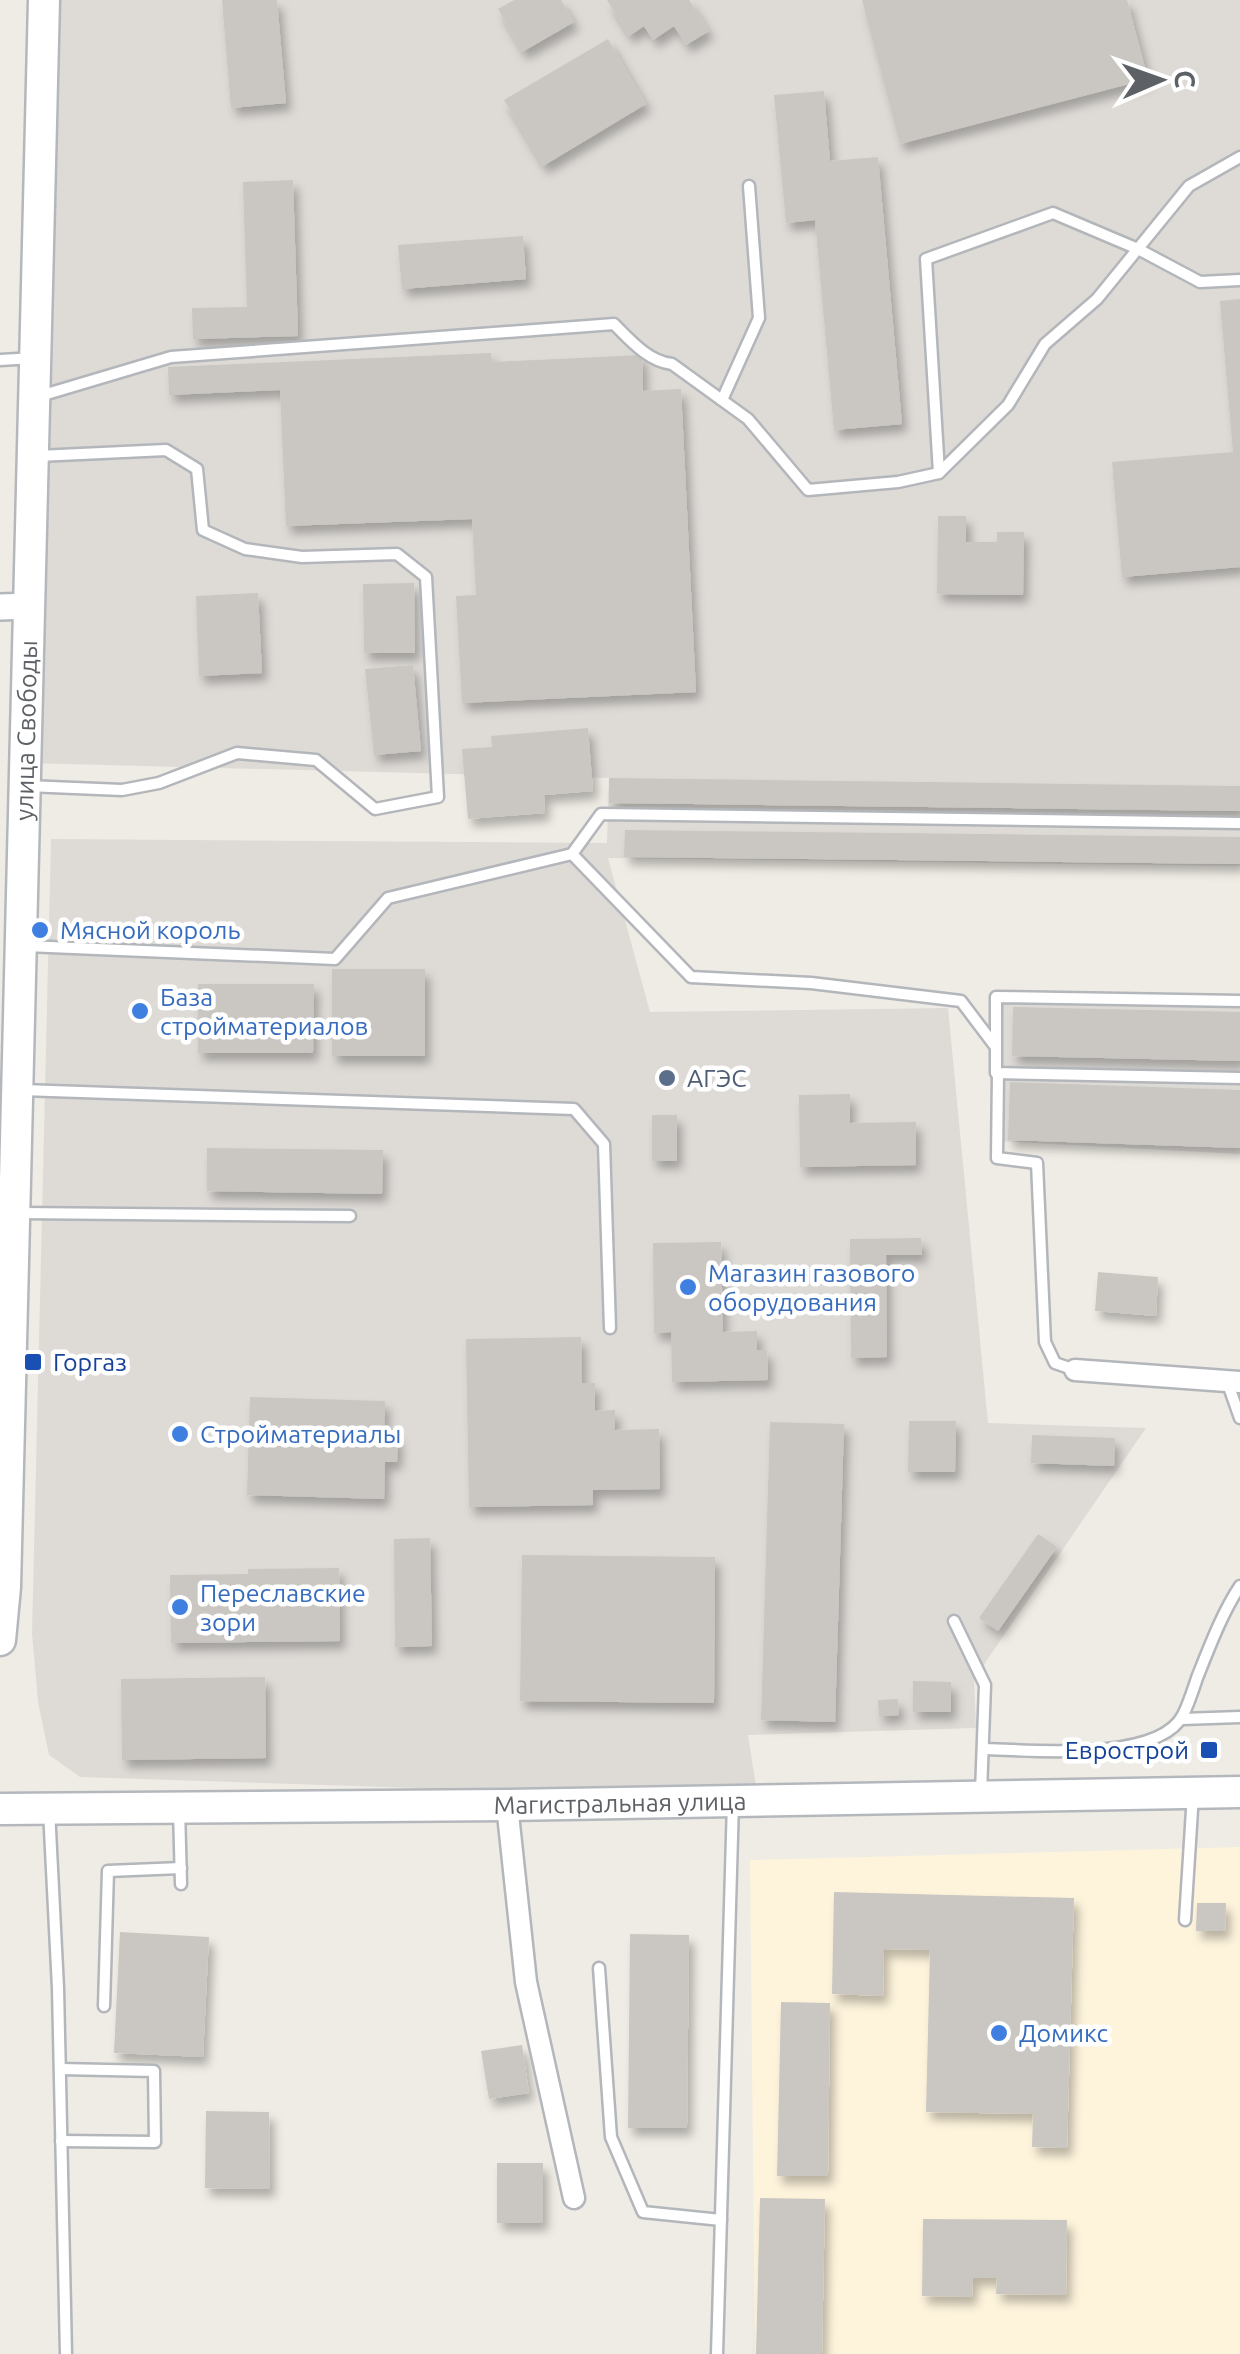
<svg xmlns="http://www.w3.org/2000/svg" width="1240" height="2354" font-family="Ubuntu,sans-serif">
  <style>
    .commercial { fill: #fef4dc }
    .industrial { fill: #dedbd7 }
    .building { fill: #cac7c2; filter: url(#shadow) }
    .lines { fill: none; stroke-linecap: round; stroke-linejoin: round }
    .service-casing { stroke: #b3b6ba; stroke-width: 15 }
    .minor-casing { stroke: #b3b6ba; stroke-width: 25 }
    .tertiary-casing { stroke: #b3b6ba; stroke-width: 30 }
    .secondary-casing { stroke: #b4b8bd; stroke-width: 35 }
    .service { stroke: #fff; stroke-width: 10 }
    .minor { stroke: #fff; stroke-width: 20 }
    .tertiary { stroke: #fff; stroke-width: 25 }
    .secondary { stroke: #fff; stroke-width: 30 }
    .shop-dot { fill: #3f7fe0; stroke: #fff; stroke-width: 4 }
    .service-dot { fill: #5c6f8a; stroke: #fff; stroke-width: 4 }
    .transit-dot { fill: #1a4fb4; stroke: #fff; stroke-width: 4 }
    .labels { text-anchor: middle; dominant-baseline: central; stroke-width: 9; stroke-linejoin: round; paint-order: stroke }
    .street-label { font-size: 25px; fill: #5d6166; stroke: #fff }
    .shop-label { font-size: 25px; fill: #366cbe; stroke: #fff; text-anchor: start }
    .service-label { font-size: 25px; fill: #4e5e75; stroke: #fff; text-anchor: start }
    .transit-label { font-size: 25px; fill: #164399; stroke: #fff; text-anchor: start }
  </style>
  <defs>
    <filter id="shadow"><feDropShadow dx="5" dy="8" stdDeviation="5" flood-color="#0004"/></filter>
  </defs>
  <rect width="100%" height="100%" fill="#efece5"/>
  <path class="commercial" d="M1240,1847V2354H755L750,1860Z"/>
  <g class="industrial">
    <path d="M48,0H1240V866L608,858L650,1012L948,1008L988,1423L1146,1428L974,1679L976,1728L748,1735L758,1799L80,1777L49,1755L38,1702L32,1633L51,839L607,843L609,778L28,763Z"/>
    <path d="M996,996L1240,1001V1154L996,1141Z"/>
  </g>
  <g class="building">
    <path d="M222,0H277L286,103L231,108Z"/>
    <path d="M514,0H561L574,22L522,52L498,9Z"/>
    <path d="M607,0H689L709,31L686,45L674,26L653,40L644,26L629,36Z"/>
    <path d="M862,0H1127L1148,79L900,144Z"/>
    <path d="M608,39L646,104L543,166L504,100Z"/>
    <path d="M824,91L830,161L878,157L902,424L834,430L815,220L786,223L774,95Z"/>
    <path d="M293,180L298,336L193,339L192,308L247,307L243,182Z"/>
    <path d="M523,236L526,279L402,289L398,245Z"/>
    <path d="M1240,299V567L1122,577L1112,462L1233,452L1220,301Z"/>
    <path d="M491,353L492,362L642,355L643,391L681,389L696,692L462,703L456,596L476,595L472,519L286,526L280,390L169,395L168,367Z"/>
    <path d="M938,516H966V542H997V532H1024L1023,595L937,594Z"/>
    <path d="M414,583L415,653H364L363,584Z"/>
    <path d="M258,593L262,673L199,676L196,596Z"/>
    <path d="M413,665L421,751L374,755L365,669Z"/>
    <path d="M588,728L593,791L544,795L545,813L468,819L462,749L492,747L491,736Z"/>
    <path d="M609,778L1240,786V811L609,803Z"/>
    <path d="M625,830L1240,837V864L624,857Z"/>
    <rect x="332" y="969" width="93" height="87"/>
    <path d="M198,984H314L313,1053H198Z"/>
    <path d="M1013,1007L1240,1012V1061L1012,1056Z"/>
    <path d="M1010,1082L1240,1090V1148L1008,1140Z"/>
    <path d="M850,1094V1123L916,1122V1165L800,1167L799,1095Z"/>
    <rect x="652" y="1115" width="25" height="46"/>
    <path d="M207,1148L383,1150L382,1194L207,1191Z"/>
    <path d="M921,1238L922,1255H886L887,1357L851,1358L850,1239Z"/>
    <path d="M721,1242L723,1332L757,1331V1350H767L768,1380L672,1382L671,1332L654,1333L653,1243Z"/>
    <path d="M1098,1272L1158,1277L1156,1316L1095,1311Z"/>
    <path d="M581,1337L582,1383H595V1411L615,1410V1430L659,1429L660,1489L593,1490V1505L469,1507L466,1339Z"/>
    <path d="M250,1397L385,1401L384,1435H398L397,1462H385L384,1499L247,1495Z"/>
    <path d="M909,1421H956L955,1472H908Z"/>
    <path d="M770,1422L844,1424L835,1722L761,1720Z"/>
    <path d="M1032,1435L1115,1438L1114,1466L1031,1463Z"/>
    <path d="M1038,1534L1057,1547L998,1631L979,1618Z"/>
    <path d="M430,1538L432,1646L395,1647L394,1539Z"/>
    <path d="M522,1555L715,1557L714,1703L520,1701Z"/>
    <path d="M339,1568L340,1641L171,1643L170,1575L248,1574V1569Z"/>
    <path d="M265,1677L266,1758L122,1760L121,1679Z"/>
    <path d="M913,1681L951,1682V1712H913Z"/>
    <path d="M898,1699L899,1715L879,1716L878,1700Z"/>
    <path d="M834,1892L1074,1898L1067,2148L1032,2147L1033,2114L926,2112L930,1950L884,1949L883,1996L832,1994Z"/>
    <path d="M1197,1903H1226L1225,1931H1196Z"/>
    <path d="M120,1932L209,1937L203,2057L114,2053Z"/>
    <path d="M630,1934L689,1935L687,2128H628Z"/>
    <path d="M781,2002L830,2003L828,2176H777Z"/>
    <path d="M522,2045L529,2093L489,2099L481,2051Z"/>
    <path d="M206,2111L269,2112L270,2189L205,2188Z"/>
    <rect x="497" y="2163" width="46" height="60"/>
    <path d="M760,2198L825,2199L822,2354H756Z"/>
    <path d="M923,2219L1067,2220L1066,2295L996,2294L997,2278H973L972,2297L922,2296Z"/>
  </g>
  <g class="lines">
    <defs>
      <g id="service">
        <path d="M0,360L34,358"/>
        <path d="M40,396L171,357L614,324C631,341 648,361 672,364L748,419L808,490L898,482L939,473L1008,405L1045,344L1097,299L1189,186L1240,157"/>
        <path d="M722,400L759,318L749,186"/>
        <path d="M939,473L926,259L1053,213L1138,249L1200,282L1240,280"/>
        <path d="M27,786L122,790L159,783L237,753L316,760L375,809L438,797L426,577L397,554L302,557L245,549L203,530L197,469L166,450L38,456"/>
        <path d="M572,854L691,977L811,983L961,1001L995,1046"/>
        <path d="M26,946L335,959L388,898L572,854L601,814L1240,823"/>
        <path d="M1240,1001L996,997V1073L1240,1078"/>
        <path d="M998,1073L997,1158L1037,1163L1045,1342L1055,1363L1075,1370"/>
        <path d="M22,1090L574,1109L604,1144L610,1328"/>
        <path d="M20,1213L350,1216"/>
        <path d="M1227,1381L1240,1418"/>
        <path d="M954,1621L985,1685L981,1793"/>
        <path d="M1182,1719L1240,1717"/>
        <path d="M983,1749C1030,1750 1158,1763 1183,1715C1189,1703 1193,1690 1197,1678C1209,1648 1222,1613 1240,1586"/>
        <path d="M179,1809L181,1884"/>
        <path d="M49,1810L58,1988L66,2354"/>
        <path d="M1185,1920L1193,1794"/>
        <path d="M599,1968L611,2137L643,2212L721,2220"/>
        <path d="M104,2006L108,1871L181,1868"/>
        <path d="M60,2069L154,2071L155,2142L61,2141"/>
        <path d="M717,2354L733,1802"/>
      </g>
      <g id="minor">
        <path d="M1075,1370L1240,1382"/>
        <path d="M507,1805L526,1982L574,2198"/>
      </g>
      <path id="tertiary" d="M0,607L29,606"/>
      <g id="secondary">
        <path id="s1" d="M0,1640L5,1587L44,0"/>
        <path id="s2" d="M0,1809L507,1805L1240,1792"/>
      </g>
    </defs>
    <use href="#service" class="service-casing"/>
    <use href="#minor" class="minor-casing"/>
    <use href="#tertiary" class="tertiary-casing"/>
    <use href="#secondary" class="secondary-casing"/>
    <use href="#service" class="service"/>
    <use href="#minor" class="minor"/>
    <use href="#tertiary" class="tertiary"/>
    <use href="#secondary" class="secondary"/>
  </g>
  <g class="shop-dot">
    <circle cx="40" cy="930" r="10"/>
    <circle cx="140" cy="1011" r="10"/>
    <circle cx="688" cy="1287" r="10"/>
    <circle cx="180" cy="1434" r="10"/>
    <circle cx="180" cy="1607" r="10"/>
    <circle cx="999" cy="2033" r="10"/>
  </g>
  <circle class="service-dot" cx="667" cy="1078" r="10"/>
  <g class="transit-dot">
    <rect x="23" y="1352" width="20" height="20" rx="5"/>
    <rect x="1199" y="1740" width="20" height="20" rx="5"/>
  </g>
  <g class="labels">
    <g class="street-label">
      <text stroke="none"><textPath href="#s1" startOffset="910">улица Свободы</textPath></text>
      <text stroke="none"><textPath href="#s2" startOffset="620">Магистральная улица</textPath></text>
    </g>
    <g class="shop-label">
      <text x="60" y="930">Мясной король</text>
      <text x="160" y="997">База<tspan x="160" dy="29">стройматериалов</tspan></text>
      <text x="708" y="1273">Магазин газового<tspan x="708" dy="29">оборудования</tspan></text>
      <text x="200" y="1434">Стройматериалы</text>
      <text x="200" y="1593">Переславские<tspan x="200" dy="29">зори</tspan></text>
      <text x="1019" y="2033">Домикс</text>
    </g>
    <g class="service-label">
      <text x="687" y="1078">АГЭС</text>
    </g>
    <g class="transit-label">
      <text x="53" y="1362">Горгаз</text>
      <text x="1189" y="1750" text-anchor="end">Еврострой</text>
    </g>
  </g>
  <g transform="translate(1160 80) rotate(88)" stroke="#ffffff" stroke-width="8" paint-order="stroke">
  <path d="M0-8L18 38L0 25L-18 38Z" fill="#5d6166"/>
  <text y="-15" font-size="28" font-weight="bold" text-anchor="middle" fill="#5d6166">С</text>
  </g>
</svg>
